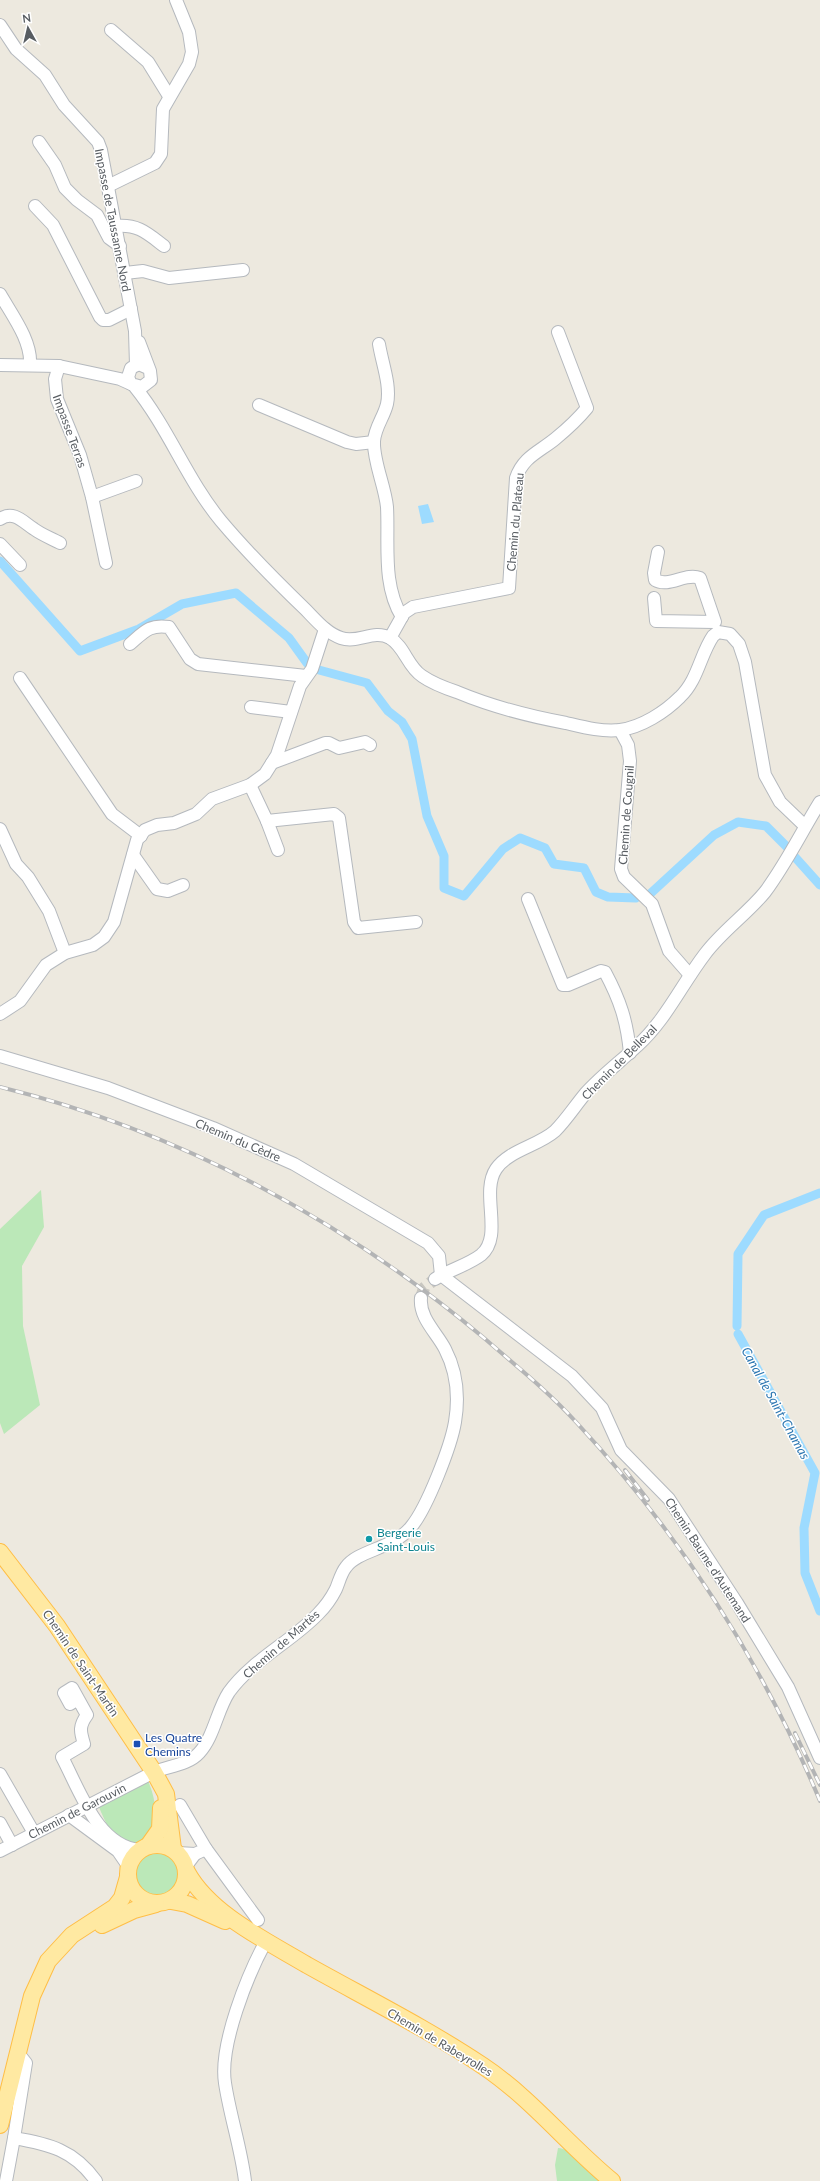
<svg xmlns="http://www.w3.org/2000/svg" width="820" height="2181" font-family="Lato,sans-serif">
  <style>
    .green { fill: #bbe8b8 }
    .water { fill: #9ddbff }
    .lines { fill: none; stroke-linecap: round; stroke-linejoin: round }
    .canal { stroke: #9ddbff; stroke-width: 9 }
    .minor-tunnel { stroke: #c8c6c0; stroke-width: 12; stroke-dasharray: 12 6; stroke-linecap: butt }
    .minor-casing { stroke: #b5b9be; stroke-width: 14 }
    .major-casing { stroke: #ffbe46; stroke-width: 18 }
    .minor { stroke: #fff; stroke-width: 12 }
    .major { stroke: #ffe9a2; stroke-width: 16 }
    .rail-casing { stroke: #b3b4b5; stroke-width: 4 }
    .rail { stroke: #fff; stroke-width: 2.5; stroke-dasharray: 8; stroke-linecap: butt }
    .culture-dot { fill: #0f9aa8; stroke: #fff; stroke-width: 1.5 }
    .transit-dot { fill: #1a4fb4; stroke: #fff; stroke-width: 1.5 }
    .labels { text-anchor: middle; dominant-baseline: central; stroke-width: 3; stroke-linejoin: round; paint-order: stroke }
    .street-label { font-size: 12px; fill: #585d62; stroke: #fff }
    .culture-label { font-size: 12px; fill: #0d838f; stroke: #fff; text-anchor: start }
    .transit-label { font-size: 12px; fill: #164399; stroke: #fff; text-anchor: start }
    .water-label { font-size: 13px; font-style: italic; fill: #2f78b2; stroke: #fff }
  </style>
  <rect width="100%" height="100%" fill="#ede9df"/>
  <g class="green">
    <path d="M41,1190L44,1227L22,1266L23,1326L40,1405L4,1434L0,1423V1229Z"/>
    <path d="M147,1779C155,1795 156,1810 156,1828C124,1862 111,1836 98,1805Z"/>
    <circle cx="158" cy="1874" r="23"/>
    <path d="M558,2148C571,2148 595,2173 604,2181H557L555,2165Z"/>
  </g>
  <path class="water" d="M428,504L434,522L422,524L418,506Z"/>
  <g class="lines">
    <g class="canal">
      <path d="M0,561L80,651L139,629L182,604L236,593L289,638L307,663"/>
      <path d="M319,670L367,683L388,711L402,722L412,739L427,816L444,856V888L464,896L503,849L520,838L545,848L554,864L584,868L596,892L608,897L636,898"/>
      <path d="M794,856L820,885"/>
      <path d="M651,893L714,835L738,822L766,826L787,847"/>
      <path d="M737,1326L738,1254L764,1215L820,1193"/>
      <path d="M738,1334L815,1473L804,1528L805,1573L820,1611"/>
    </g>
    <path class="minor-tunnel" d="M421,1298L424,1288L434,1280"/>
    <defs>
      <g id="minor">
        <path d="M0,25L16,49L45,75L64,105L98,142L101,150L135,331L136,365"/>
        <path d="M111,30L148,62L169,96"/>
        <path d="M39,142L55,165L65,188L77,200L97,215L109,238L120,246"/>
        <path d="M108,186L155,163L161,154L163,109L189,64L192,52L189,32L176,0"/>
        <path d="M35,206L53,225L100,317L103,320H109L131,309"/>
        <path d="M116,226C138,224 147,233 164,246"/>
        <path d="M125,273L143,271L169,278L243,270"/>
        <path d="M0,294C12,315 32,341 30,365"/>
        <path d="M139,342L150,371L151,380L142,387L131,384L128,377L131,368L139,364L148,368"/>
        <path d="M379,344C382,363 391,385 387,404C384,417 375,427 374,441C373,461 385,486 387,507C389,543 382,585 402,617"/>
        <path d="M0,365L59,366L120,379L131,384"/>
        <path d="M59,366L55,379L57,399L80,455L92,497L106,563"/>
        <path d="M135,387C169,429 187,480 221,521C247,552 276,581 305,609C315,619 326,633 341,638C358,644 373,629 390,638C405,647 407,666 422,676C432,683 445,688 457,692C493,707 528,716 566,723C583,727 601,732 620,730C642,727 665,712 680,697C698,680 700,655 713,636L718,632L730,634L739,644L745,662L765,775L780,802L805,826"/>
        <path d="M259,405L347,442L356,444L374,442"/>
        <path d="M92,497L136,481"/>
        <path d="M0,519C14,510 23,522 34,529C42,535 51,538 60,543"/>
        <path d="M0,544L20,565"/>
        <path d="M654,598L656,621L715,622L700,578C686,572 669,588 655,580L654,573L658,552"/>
        <path d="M390,638L404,613L413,607L509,588L516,478C523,457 539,452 555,439C566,430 578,419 587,408L558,332"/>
        <path d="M130,644C144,632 149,624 169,627L190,659L198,664L306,676"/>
        <path d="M20,678L112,814L141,836"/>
        <path d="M251,707L291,712"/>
        <path d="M620,730L628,745L630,761L621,869L624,877L652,904L669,951L690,975"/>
        <path d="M272,763L325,743H329L339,748L365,742L370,745"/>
        <path d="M250,785L267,821L334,814L339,818L354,922L358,928L416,922"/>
        <path d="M267,821L278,850"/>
        <path d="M0,829L16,864L28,877L49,911L65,953"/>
        <path d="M133,855L157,889L168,891L183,885"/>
        <path d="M528,899L563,985H568L601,971L605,972C620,1000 627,1021 630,1053"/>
        <path d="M0,1014L20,1001L46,965L65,953L93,945L104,937L114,922L137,840L145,830L157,825L174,823L196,814L212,799L250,785L265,774L277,755L300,686L312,669L325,629"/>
        <path d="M0,1056L108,1088L213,1128L294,1164L428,1243L439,1256L441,1275L572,1376L602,1408L621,1450L669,1499L737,1603L788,1687L820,1758"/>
        <path d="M435,1279C449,1270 468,1265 481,1255C504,1236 480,1193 496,1169C509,1150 538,1146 555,1131C566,1120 575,1106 585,1094C601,1076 620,1062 637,1046C666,1020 682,984 705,954C722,931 747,914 765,892C786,864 802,831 820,802"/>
        <path d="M78,1699L70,1704L64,1693L72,1688L87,1715C79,1726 80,1731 84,1744L62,1757C80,1791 98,1847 140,1850"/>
        <path d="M0,1774L34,1833"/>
        <path d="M180,1805L206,1849L195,1854"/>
        <path d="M69,1815L118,1851L129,1867"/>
        <path d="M0,1823L12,1845"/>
        <path d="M206,1849L258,1920"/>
        <path d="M0,1851L154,1772C169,1766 188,1765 199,1753C214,1737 217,1710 229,1692C252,1660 291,1642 318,1614C325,1607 331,1599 336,1589C339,1582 341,1573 346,1567C358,1550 393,1549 411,1527C427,1508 451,1446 455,1422C459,1398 457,1372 445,1349C437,1333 419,1318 421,1298"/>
        <path d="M178,1853L195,1854L186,1866"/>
        <path d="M18,2053L26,2063L14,2138C49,2144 74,2150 96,2181"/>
        <path d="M6,2181L14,2138"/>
        <path d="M245,2181C241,2148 230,2116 225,2083C219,2045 248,1974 266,1941"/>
      </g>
      <g id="major">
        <path d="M0,1552L57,1626L154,1772L166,1794L173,1849"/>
        <circle cx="157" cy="1874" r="29"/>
        <path d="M148,1846L160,1829L161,1808"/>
        <path d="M187,1872C210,1914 267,1941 307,1965C366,1998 428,2029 483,2066C531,2098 568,2145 612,2181"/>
        <path d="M171,1901L187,1904L225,1921"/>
        <path d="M102,1925L134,1910L156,1904"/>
        <path d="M0,2125L32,1996L48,1961L72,1935L115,1907L122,1898L128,1877"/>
      </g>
    </defs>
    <use href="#minor" class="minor-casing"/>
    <use href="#major" class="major-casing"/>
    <use href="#minor" class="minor"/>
    <use href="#major" class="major"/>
    <defs>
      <g id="rail">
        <path d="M0,1087C179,1131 343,1220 484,1338C515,1365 548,1391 576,1422C679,1533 762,1662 820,1801"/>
        <path d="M625,1470L648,1500"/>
        <path d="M795,1733L820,1785"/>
      </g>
    </defs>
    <use href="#rail" class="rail-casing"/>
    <use href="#rail" class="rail"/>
  </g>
  <circle class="culture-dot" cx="369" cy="1539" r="4"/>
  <rect class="transit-dot" x="133" y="1740" width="8" height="8" rx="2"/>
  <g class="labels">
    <g class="street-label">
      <text transform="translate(113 220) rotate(79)">Impasse de Taussanne Nord</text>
      <text transform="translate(70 431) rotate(70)">Impasse Terras</text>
      <text transform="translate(515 522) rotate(-85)">Chemin du Plateau</text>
      <text transform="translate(626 815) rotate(-86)">Chemin de Cougnil</text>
      <text transform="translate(619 1062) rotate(-45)">Chemin de Belleval</text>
      <text transform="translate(238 1140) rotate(23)">Chemin du Cèdre</text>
      <text transform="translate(708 1560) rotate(57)">Chemin Baume d'Autemand</text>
      <text transform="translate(281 1644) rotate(-41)">Chemin de Martès</text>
      <text transform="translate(81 1663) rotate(56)">Chemin de Saint-Martin</text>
      <text transform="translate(77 1811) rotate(-27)">Chemin de Garouvin</text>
      <text transform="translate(440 2042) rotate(31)">Chemin de Rabeyrolles</text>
    </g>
    <g class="culture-label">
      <text x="377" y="1532">Bergerie<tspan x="377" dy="14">Saint-Louis</tspan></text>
    </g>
    <g class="transit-label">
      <text x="145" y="1737">Les Quatre<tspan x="145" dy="14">Chemins</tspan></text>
    </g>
    <g class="water-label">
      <text transform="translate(776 1403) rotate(61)">Canal de Saint-Chamas</text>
    </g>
  </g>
  <g transform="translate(28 28) rotate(352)" stroke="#ffffff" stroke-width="3" paint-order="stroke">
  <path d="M0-3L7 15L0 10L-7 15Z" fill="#585d62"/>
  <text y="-6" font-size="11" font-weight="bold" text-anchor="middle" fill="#585d62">N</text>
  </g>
</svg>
